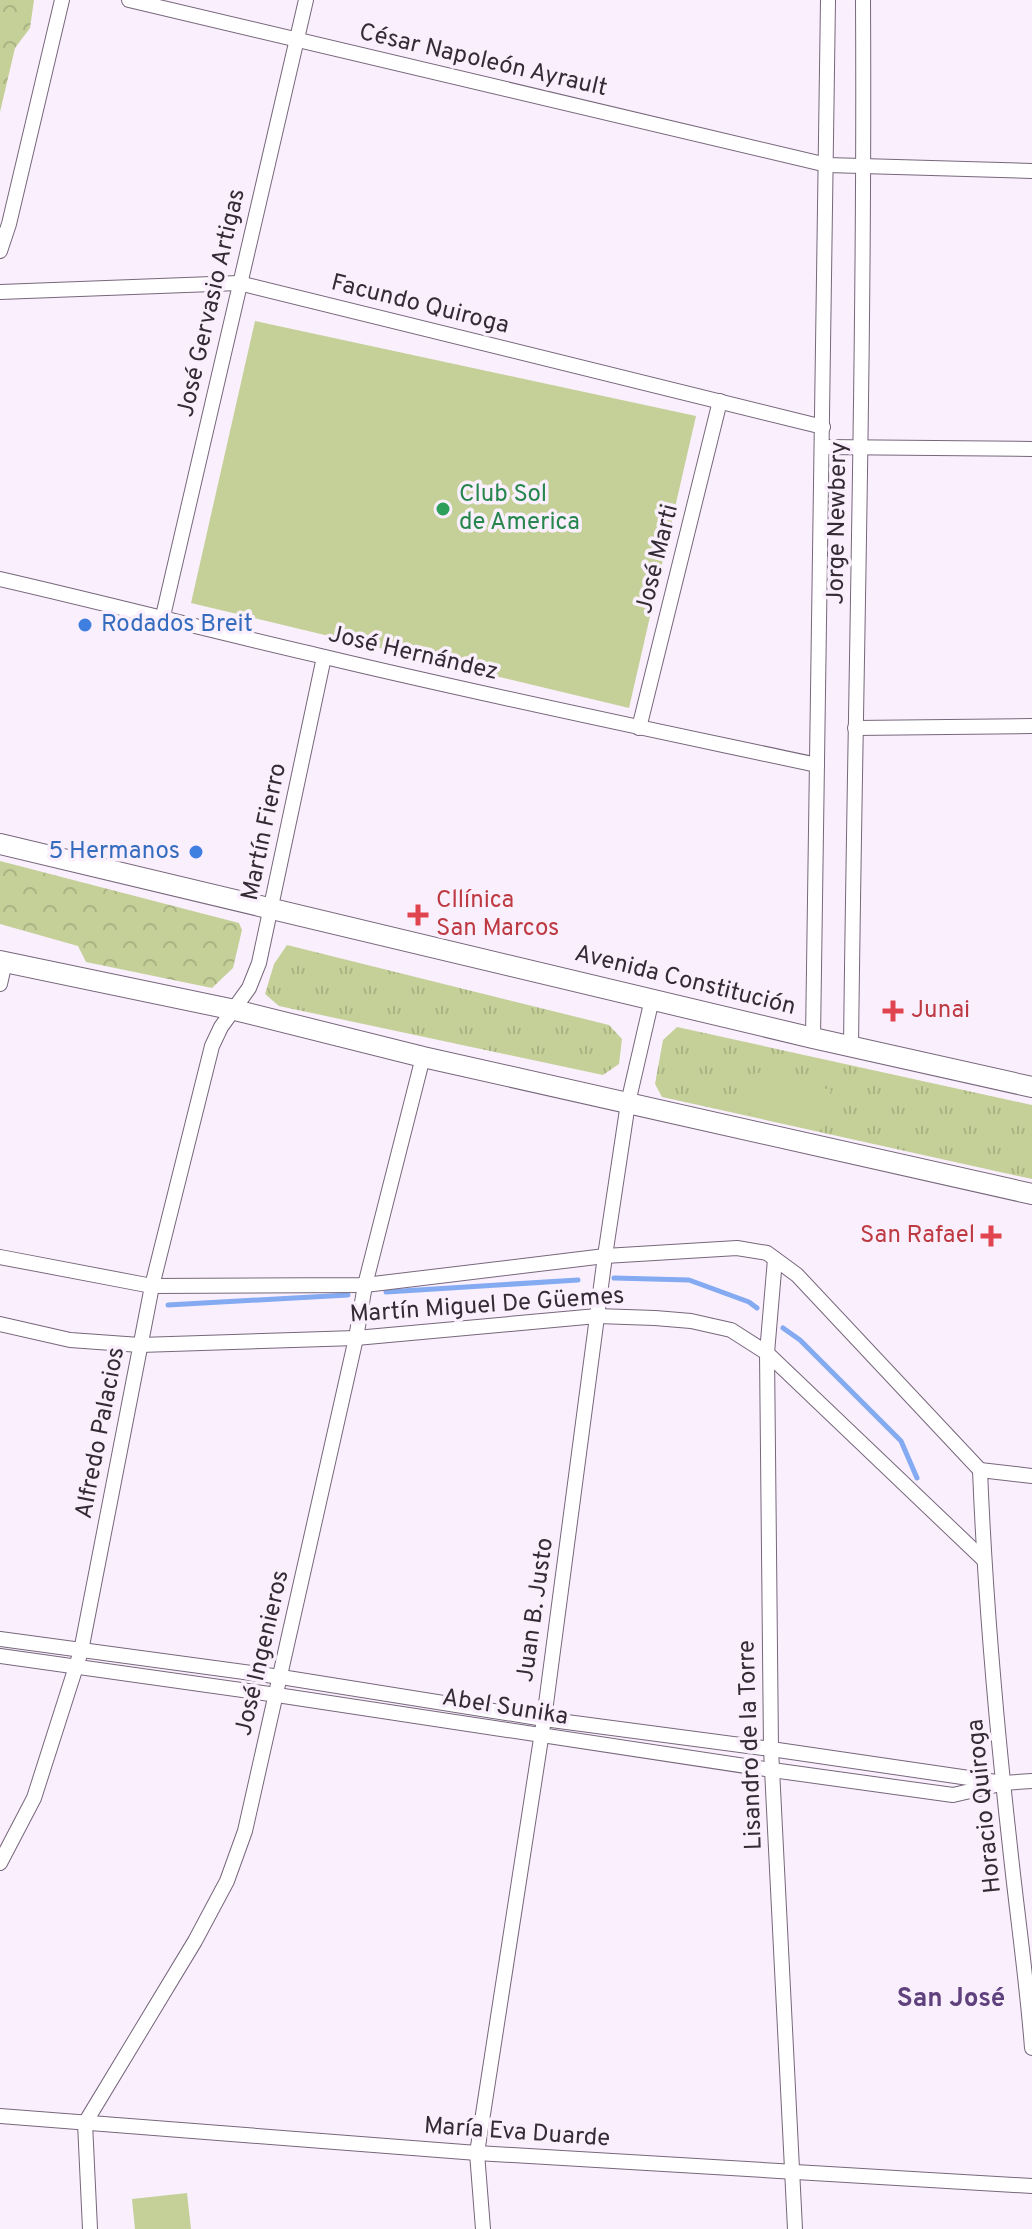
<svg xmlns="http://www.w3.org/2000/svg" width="1032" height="2229" font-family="Overpass,sans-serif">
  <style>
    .grass { fill: url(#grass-tufts) }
    .forest { fill: url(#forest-crowns) }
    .pitch { fill: #c4d098 }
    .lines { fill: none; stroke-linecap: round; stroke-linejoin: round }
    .stream { stroke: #84aaf1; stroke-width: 5 }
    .street-casing { stroke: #77677c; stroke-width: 16 }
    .secondary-casing { stroke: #77677c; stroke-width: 22 }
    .street { stroke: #fff; stroke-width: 14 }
    .secondary { stroke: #fff; stroke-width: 20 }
    .leisure-dot { fill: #2e9e5b; stroke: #faeffd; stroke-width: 3 }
    .shop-dot { fill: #3f7fe0; stroke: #faeffd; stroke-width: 3 }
    .health-dot { fill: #e0444e; stroke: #faeffd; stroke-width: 3 }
    .labels { text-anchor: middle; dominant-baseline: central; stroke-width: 7; stroke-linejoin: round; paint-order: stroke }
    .street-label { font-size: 24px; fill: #332c35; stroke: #faeffd }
    .leisure-label { font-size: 24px; fill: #27864d; stroke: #faeffd; text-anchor: start }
    .shop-label { font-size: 24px; fill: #366cbe; stroke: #faeffd; text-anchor: start }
    .health-label { font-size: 24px; fill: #be3a42; stroke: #faeffd; text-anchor: start }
    .neighbourhood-label { font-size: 26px; font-weight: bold; fill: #5f417d; stroke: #faeffd }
  </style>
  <defs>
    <pattern id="grass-tufts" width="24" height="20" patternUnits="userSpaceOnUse" patternTransform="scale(2)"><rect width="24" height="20" fill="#c4d098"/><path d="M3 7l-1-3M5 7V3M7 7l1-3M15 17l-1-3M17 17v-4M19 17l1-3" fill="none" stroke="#a9b384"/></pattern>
    <pattern id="forest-crowns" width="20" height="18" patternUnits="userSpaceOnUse" patternTransform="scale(2)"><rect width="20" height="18" fill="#c4d098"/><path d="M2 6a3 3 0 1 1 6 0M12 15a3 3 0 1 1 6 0" fill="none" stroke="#a9b384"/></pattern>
  </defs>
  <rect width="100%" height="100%" fill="#faeffd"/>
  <g class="grass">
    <path d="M287,945L609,1025L622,1039L619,1064L603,1075L279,1006L265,994L274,964Z"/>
    <path d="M677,1027L1032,1105V1179L662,1097L655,1084L663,1040Z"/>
  </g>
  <g class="forest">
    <path d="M0,0H34L30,28L15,48L0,112Z"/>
    <path d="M0,861L239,923L242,930L233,968L212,988L86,962L78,946L0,924Z"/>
  </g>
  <g class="pitch">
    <path d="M255,321L696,416L629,708L191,603Z"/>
    <path d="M755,1072L831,1090L821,1130L745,1112Z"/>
    <path d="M187,2193L191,2229H135L132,2199Z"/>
  </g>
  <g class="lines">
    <g class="stream">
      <path d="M614,1278L689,1280L749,1302L757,1308"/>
      <path d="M386,1292L578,1280"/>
      <path d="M168,1305L348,1295"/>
      <path d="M783,1328L800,1340L901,1441L917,1478"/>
    </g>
    <defs>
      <g id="street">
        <path d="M129,0L827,165L1032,171"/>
        <path d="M0,251L9,224L62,0"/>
        <path d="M0,292L239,283L823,427"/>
        <path d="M822,447L1032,449"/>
        <path d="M0,579C109,604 216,632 325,657C488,696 653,730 817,765"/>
        <path d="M163,616L306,0"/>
        <path d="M639,728L720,401"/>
        <path d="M855,728L1032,726"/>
        <path d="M0,984L5,962"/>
        <path d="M813,1038L828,0"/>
        <path d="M851,1047C855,698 865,349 863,0"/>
        <path d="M0,1257L152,1286L365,1285L605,1256L737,1248L767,1253L797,1275L980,1470"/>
        <path d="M775,1259L767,1353L771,1749L795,2229"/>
        <path d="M0,1324L70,1340L140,1345L356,1338L597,1316L655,1318L691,1321L731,1330L767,1353L984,1560"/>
        <path d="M1032,1476L980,1470C985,1596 996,1722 1010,1847C1017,1914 1027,1981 1032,2048"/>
        <path d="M0,1639L281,1677L544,1719L771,1749L1003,1783L1032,1781"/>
        <path d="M0,1656L277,1695L772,1770L953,1795L996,1785"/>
        <path d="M0,1863L34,1798L81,1651L152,1286L212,1046L221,1027L249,988L259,963L324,657"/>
        <path d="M0,2116L477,2153L1032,2186"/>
        <path d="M90,2229L85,2123L195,1941L227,1881L245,1831L356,1338L365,1285L423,1057"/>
        <path d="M483,2229L477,2153L544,1719L605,1256L628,1103L652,999"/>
      </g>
      <g id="secondary">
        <path d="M0,844L813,1038L1032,1087"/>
        <path d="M0,961L235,1010L423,1057L1032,1194"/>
      </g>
    </defs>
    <use href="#street" class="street-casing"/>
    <use href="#secondary" class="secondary-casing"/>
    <use href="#street" class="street"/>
    <use href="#secondary" class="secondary"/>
  </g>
  <circle class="leisure-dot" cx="443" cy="509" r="8"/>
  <g class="shop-dot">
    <circle cx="85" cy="625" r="8"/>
    <circle cx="196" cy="852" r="8"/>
  </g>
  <g class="health-dot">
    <path d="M414 903h8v8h8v8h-8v8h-8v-8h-8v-8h8z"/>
    <path d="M889 999h8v8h8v8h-8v8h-8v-8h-8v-8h8z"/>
    <path d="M987 1224h8v8h8v8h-8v8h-8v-8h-8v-8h8z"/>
  </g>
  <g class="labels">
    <g class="street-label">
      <text transform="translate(483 61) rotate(13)">César Napoleón Ayrault</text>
      <text transform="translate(212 303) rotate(-77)">José Gervasio Artigas</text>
      <text transform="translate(420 305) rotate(14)">Facundo Quiroga</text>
      <text transform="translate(838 523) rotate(-89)">Jorge Newbery</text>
      <text transform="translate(658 559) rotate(-76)">José Marti</text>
      <text transform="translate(413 654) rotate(13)">José Hernández</text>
      <text transform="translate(265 832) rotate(-78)">Martín Fierro</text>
      <text transform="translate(685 981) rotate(14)">Avenida Constitución</text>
      <text transform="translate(487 1306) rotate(-4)">Martín Miguel De Güemes</text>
      <text transform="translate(101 1433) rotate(-79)">Alfredo Palacios</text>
      <text transform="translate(536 1610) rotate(-82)">Juan B. Justo</text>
      <text transform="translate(263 1653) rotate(-77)">José Ingenieros</text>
      <text transform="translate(505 1708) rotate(9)">Abel Sunika</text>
      <text transform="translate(751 1745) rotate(-92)">Lisandro de la Torre</text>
      <text transform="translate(985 1806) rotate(-96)">Horacio Quiroga</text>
      <text transform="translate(517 2133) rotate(4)">María Eva Duarde</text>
    </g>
    <g class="leisure-label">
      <text x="459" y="495">Club Sol<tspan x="459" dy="28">de America</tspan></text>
    </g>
    <g class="shop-label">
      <text x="101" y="625">Rodados Breit</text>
      <text x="180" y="852" text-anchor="end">5 Hermanos</text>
    </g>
    <g class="health-label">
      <text x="436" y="901">Cllínica<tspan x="436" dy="28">San Marcos</tspan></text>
      <text x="911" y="1011">Junai</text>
      <text x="975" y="1236" text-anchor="end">San Rafael</text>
    </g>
    <g class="neighbourhood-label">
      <text x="951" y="1999">San José</text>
    </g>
  </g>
</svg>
